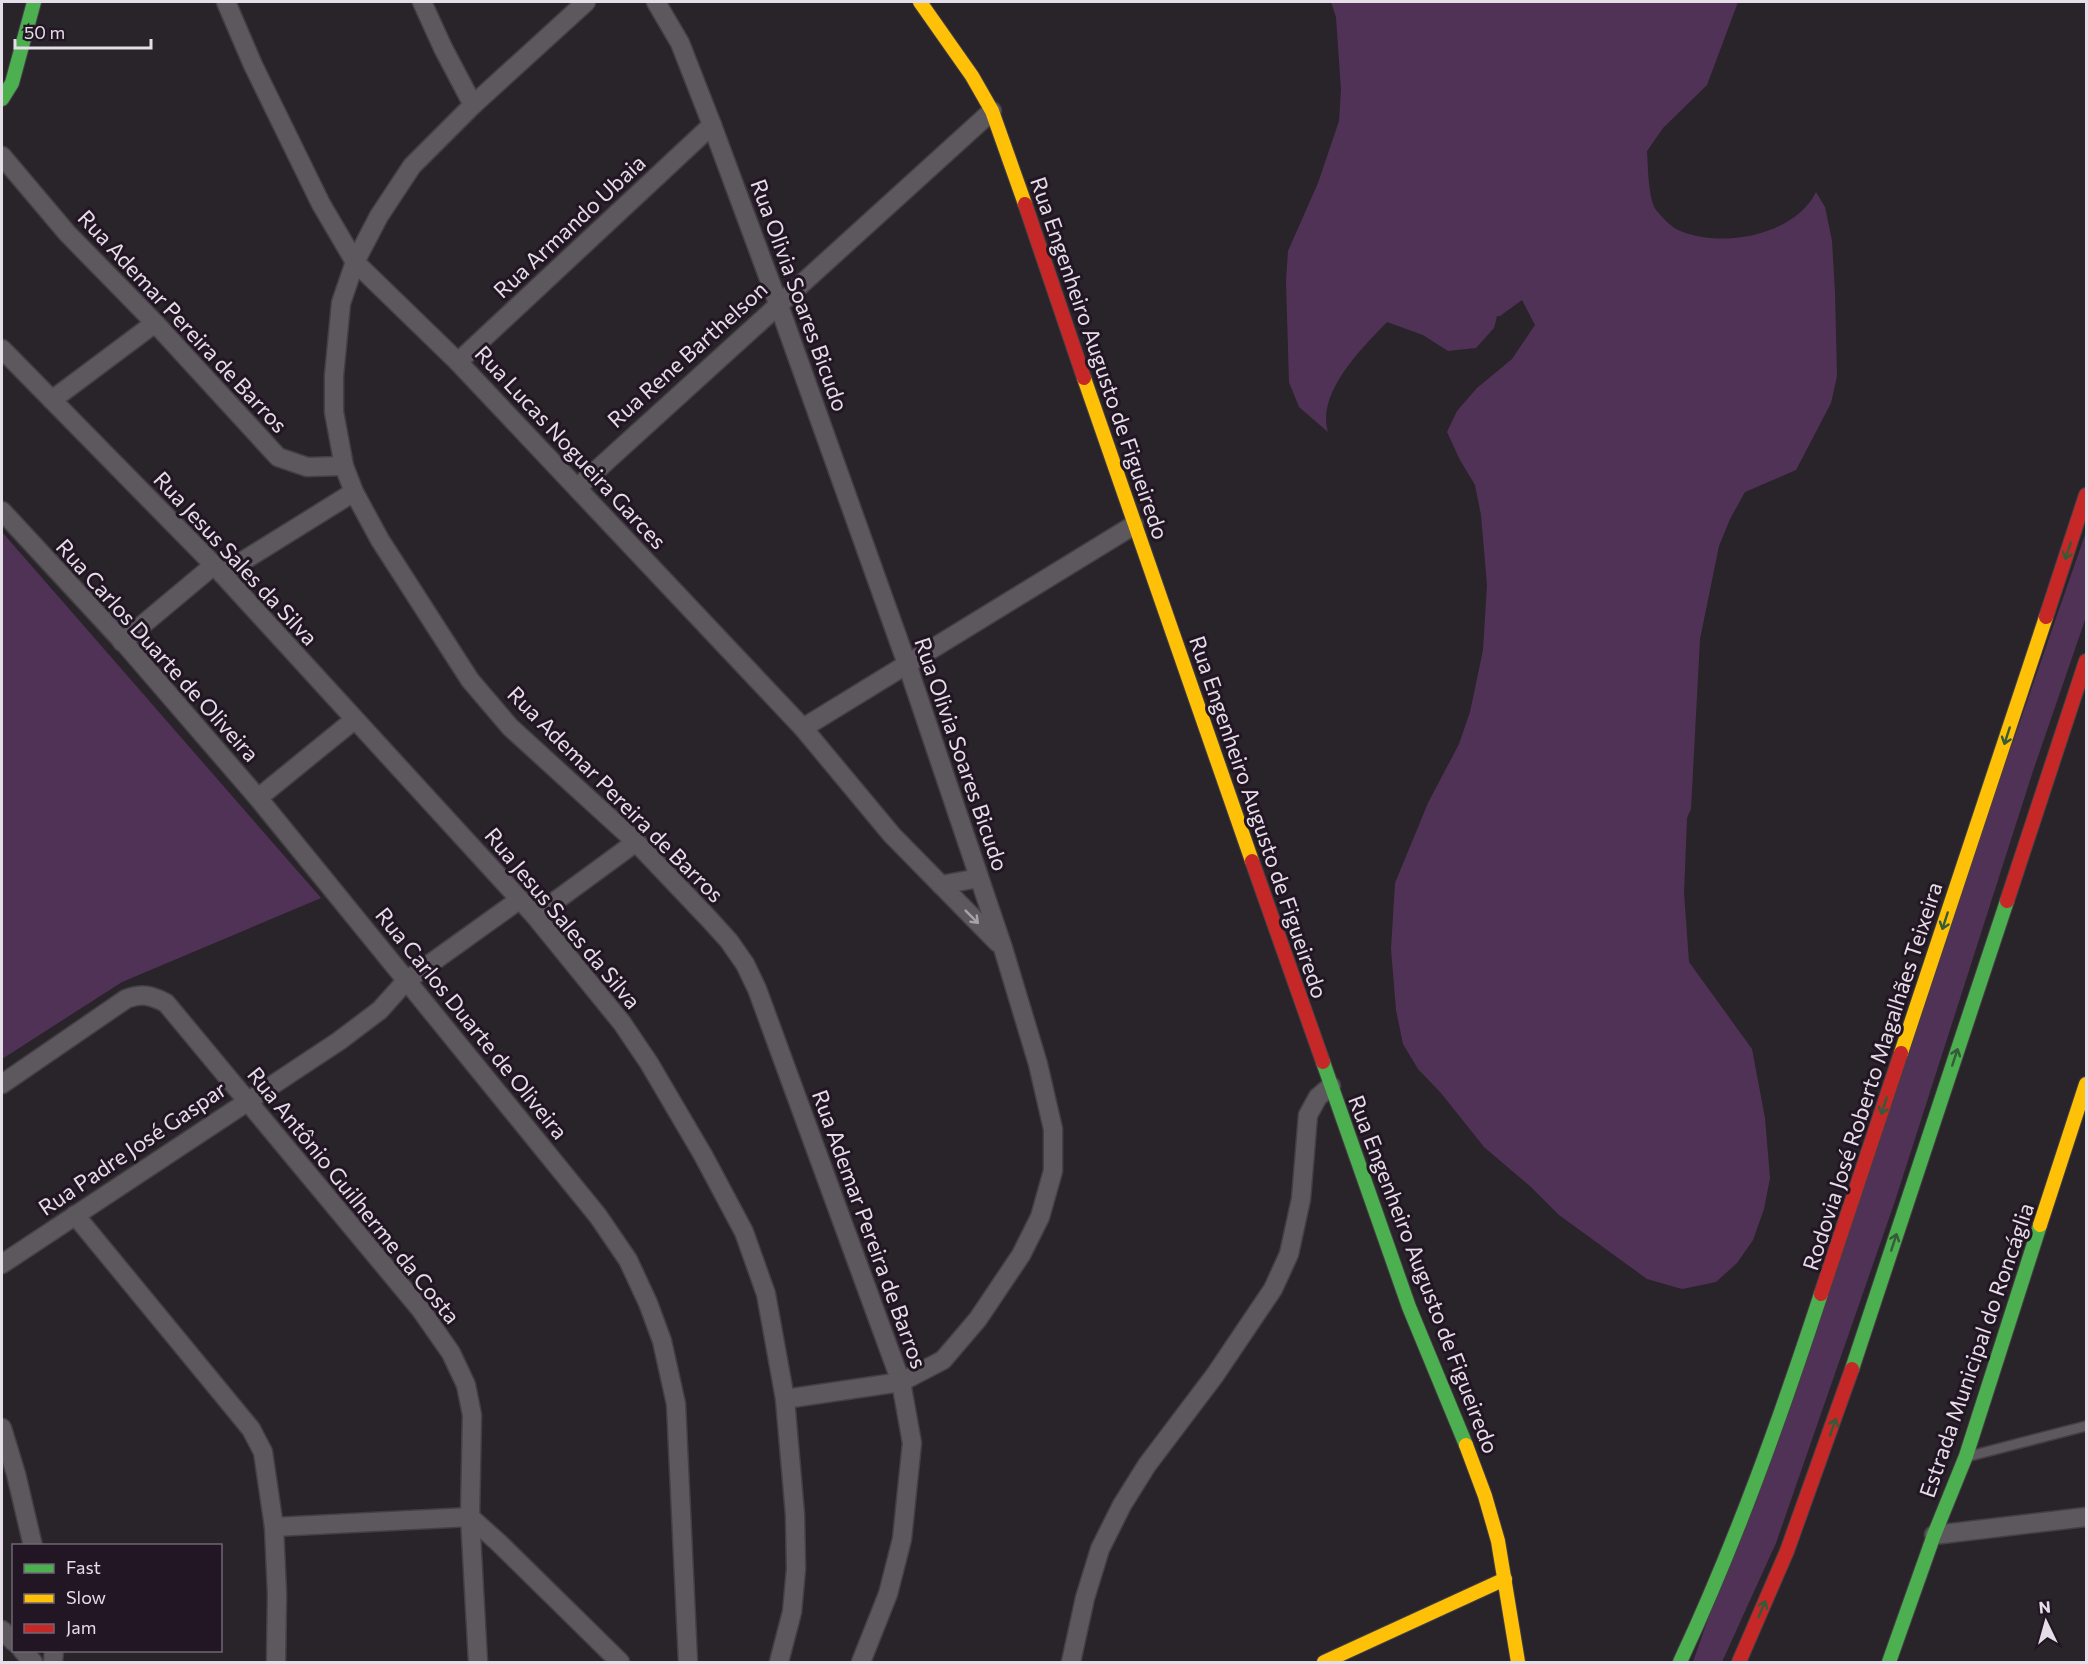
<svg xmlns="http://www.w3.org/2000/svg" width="2088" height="1664" font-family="Commissioner,sans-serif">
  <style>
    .green { fill: #513257 }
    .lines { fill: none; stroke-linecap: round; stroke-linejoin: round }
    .lane-casing { stroke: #443f45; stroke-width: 12 }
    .street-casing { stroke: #443f45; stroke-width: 21 }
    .fast-casing { stroke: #443f45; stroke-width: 16 }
    .slow-casing { stroke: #443f45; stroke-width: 16 }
    .jam-casing { stroke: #443f45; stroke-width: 16 }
    .lane { stroke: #5d585e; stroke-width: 9 }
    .street { stroke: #5d585e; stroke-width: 18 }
    .fast { stroke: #4caf50; stroke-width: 14 }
    .slow { stroke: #ffc107; stroke-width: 14 }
    .jam { stroke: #c62828; stroke-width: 14 }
    .oneway { stroke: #355b38 }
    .oneway2 { stroke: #a8a1a9 }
    .labels { text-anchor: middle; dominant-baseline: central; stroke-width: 6; stroke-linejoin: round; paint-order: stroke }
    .street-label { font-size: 22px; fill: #e5dde7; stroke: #221624 }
  </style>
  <rect width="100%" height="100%" fill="#29242a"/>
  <g class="green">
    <path d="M1331,2H1738L1707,85L1663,128L1647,151C1648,166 1648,198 1656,210C1661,216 1670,226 1676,229C1718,250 1795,236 1816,192L1825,207L1832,241L1835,293L1837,376L1831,403L1796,470L1745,492L1730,519L1719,546L1700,639L1691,809L1687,818L1684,893L1689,962L1752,1049L1765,1118L1770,1178L1764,1209L1753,1240L1737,1263L1716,1282L1682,1289L1647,1279L1559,1215L1531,1187L1484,1147L1441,1093L1418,1069L1403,1044L1396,1010L1391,949L1395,883L1428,803L1459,744L1470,712L1483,650L1487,585L1481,515L1475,485L1460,460L1447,432L1457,411L1477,388L1512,359L1535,325L1522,300L1500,316H1497L1494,328L1476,348L1448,351L1423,335L1387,322C1362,348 1316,393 1328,432L1299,407L1289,382L1286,281L1288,251L1318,183L1339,121L1341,90L1336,17Z"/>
    <path d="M2,532L321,898L122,982L2,1059Z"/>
    <path d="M2086,532V617L2033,771L1895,1201L1776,1543L1722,1662H1693Z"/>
  </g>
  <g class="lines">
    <defs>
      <path id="lane" d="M1970,1456L2086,1426"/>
      <g id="street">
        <path d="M226,2L253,65L321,204L355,262L458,362L803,728L892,835L998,943"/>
        <path d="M422,2L443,48L473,105"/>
        <path d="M586,2L473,105L412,166L379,216L355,262L341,303L334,376V412L344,466L354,492L380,540L470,680L510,727L636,842L710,920L729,941L745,964L757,989L901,1382L912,1443L902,1539L888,1594L861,1662"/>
        <path d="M656,2L680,43L712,125L778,303L907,664L1003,948L1038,1064L1053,1129V1171L1040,1217L1021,1255L978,1319L943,1360L901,1382L785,1399"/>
        <path d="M2,156L67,233L155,323L278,457L307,467L344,466"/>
        <path d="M2,349L214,565L535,916L622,1023L649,1063L703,1155L744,1232L766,1294L785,1399L795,1515L796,1569L792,1612L779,1662"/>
        <path d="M458,362L712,125"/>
        <path d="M52,400L155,323"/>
        <path d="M577,488L992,111"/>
        <path d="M2,511L126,645L258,798L598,1216L628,1260L648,1303L662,1341L676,1404L688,1662"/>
        <path d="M222,574L354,492"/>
        <path d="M122,642L214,565"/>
        <path d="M803,728L1134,525"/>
        <path d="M258,798L354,720"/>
        <path d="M941,885L979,878"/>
        <path d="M535,916L636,842"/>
        <path d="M2,1084L126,999C142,993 151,995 166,1003L421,1310L451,1353L466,1385L472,1415L470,1517L478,1662"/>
        <path d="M75,1215L251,1429L263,1452L274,1527L277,1594L276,1662"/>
        <path d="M2,1264L339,1041L380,1010L406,981L519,900"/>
        <path d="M2,1428L16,1474L33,1546"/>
        <path d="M274,1527L470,1517L499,1543L620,1662"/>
        <path d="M1934,1535L2086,1517"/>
        <path d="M2,1630L14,1642"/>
        <path d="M22,1650L33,1662"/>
        <path d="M53,1662L54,1650"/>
        <path d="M1071,1662L1085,1598L1100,1549L1122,1505L1147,1465L1215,1375L1273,1289L1289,1254L1301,1199L1308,1115L1318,1097L1331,1086"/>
      </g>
      <g id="fast">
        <path d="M2,99L12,83L34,2"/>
        <path d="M1323,1062L1409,1307L1466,1445"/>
        <path d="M1852,1369L2007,901"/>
        <path d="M1680,1662C1736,1542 1780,1419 1821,1294"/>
        <path d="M1889,1662L1934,1535L1966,1456L2040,1225"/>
      </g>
      <g id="slow">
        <path d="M920,2L972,76L992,111L1025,204"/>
        <path d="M1084,378L1252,861"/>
        <path d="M1901,1053L2046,617"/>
        <path d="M2040,1225L2086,1084"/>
        <path d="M1466,1445L1485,1496L1498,1541L1518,1662"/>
        <path d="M1324,1662L1505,1579"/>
      </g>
      <g id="jam">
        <path d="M1025,204L1084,378"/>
        <path d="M2046,617L2086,495"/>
        <path d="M1252,861L1323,1062"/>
        <path d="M2007,901L2086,661"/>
        <path d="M1821,1294L1901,1053"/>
        <path d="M1739,1662L1787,1551L1852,1369"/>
      </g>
    </defs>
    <use href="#lane" class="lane-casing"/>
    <use href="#street" class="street-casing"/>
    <use href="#fast" class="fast-casing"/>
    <use href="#slow" class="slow-casing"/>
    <use href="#jam" class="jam-casing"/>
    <use href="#lane" class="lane"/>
    <use href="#street" class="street"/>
    <use href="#fast" class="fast"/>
    <use href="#slow" class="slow"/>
    <use href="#jam" class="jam"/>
  </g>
  <defs><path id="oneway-shaft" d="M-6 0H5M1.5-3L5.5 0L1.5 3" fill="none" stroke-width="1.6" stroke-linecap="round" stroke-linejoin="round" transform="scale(1.5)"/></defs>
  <g class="oneway">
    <use href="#oneway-shaft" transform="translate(2068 551) rotate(108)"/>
    <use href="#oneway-shaft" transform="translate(2007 736) rotate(108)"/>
    <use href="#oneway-shaft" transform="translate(1945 921) rotate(108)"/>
    <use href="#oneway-shaft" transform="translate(1955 1057) rotate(-72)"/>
    <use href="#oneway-shaft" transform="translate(1884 1106) rotate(108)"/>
    <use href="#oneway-shaft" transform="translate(1894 1242) rotate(-72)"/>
    <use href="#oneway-shaft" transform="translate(1833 1427) rotate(-71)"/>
    <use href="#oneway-shaft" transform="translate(1762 1609) rotate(-67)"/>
  </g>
  <use class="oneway2" href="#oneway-shaft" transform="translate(972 917) rotate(45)"/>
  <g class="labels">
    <g class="street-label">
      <text transform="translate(569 226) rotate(-43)">Rua Armando Ubaia</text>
      <text transform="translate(800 295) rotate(70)">Rua Olivia Soares Bicudo</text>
      <text transform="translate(183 321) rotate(47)">Rua Ademar Pereira de Barros</text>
      <text transform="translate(687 354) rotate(-42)">Rua Rene Barthelson</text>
      <text transform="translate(1100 358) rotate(71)">Rua Engenheiro Augusto de Figueiredo</text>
      <text transform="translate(571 447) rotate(47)">Rua Lucas Nogueira Garces</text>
      <text transform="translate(236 558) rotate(47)">Rua Jesus Sales da Silva</text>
      <text transform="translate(158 650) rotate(48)">Rua Carlos Duarte de Oliveira</text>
      <text transform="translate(962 754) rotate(71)">Rua Olivia Soares Bicudo</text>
      <text transform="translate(616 794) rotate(45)">Rua Ademar Pereira de Barros</text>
      <text transform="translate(1259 817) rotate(71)">Rua Engenheiro Augusto de Figueiredo</text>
      <text transform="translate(563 918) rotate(50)">Rua Jesus Sales da Silva</text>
      <text transform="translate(472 1023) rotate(51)">Rua Carlos Duarte de Oliveira</text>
      <text transform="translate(1872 1076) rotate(-72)">Rodovia José Roberto Magalhães Teixeira</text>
      <text transform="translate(132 1148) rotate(-34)">Rua Padre José Gaspar</text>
      <text transform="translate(354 1195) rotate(51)">Rua Antônio Guilherme da Costa</text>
      <text transform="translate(870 1229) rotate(70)">Rua Ademar Pereira de Barros</text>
      <text transform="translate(1424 1274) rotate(69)">Rua Engenheiro Augusto de Figueiredo</text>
      <text transform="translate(1976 1350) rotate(-71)">Estrada Municipal do Roncáglia</text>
    </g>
  </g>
  <rect width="2088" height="1664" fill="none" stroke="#e5dde7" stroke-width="6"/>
  <rect x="12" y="1544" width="210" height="108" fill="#221624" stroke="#706672" stroke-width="1.5"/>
  <rect x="24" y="1564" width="30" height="9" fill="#4caf50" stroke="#706672" stroke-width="1.5"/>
  <text x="66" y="1574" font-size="18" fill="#e5dde7">Fast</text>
  <rect x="24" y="1594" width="30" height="9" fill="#ffc107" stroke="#706672" stroke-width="1.5"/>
  <text x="66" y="1604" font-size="18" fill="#e5dde7">Slow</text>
  <rect x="24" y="1624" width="30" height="9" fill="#c62828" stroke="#706672" stroke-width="1.5"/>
  <text x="66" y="1634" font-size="18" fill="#e5dde7">Jam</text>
  <g transform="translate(2046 1622) rotate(355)" stroke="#221624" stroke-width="4.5" paint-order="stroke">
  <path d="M0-4.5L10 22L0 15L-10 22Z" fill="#e5dde7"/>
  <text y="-9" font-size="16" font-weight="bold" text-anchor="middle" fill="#e5dde7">N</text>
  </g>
  <path d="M15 39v9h136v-9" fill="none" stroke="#e5dde7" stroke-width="3"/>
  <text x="24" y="39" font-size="18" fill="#e5dde7" stroke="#221624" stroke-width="4.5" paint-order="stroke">50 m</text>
</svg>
